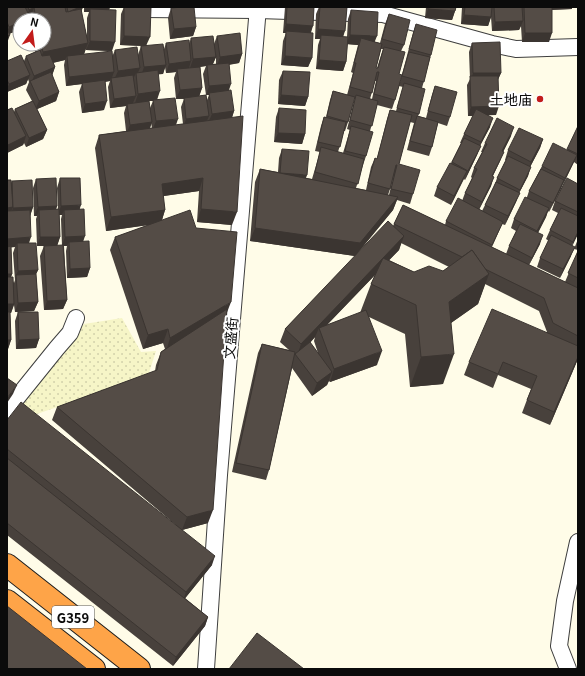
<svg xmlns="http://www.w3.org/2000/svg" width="585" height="676" font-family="Georgia,'Noto Sans SC',serif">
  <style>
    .farmland { fill: url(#farmland-dots) }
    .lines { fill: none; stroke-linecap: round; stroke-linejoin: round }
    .minor-casing { stroke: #3e3e3e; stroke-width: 18 }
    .highway-casing { stroke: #1c1c1c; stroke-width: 24 }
    .minor { stroke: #fff; stroke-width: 16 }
    .highway { stroke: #fea448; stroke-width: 22 }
    .wall { fill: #48413c; fill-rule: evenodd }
    .shaded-wall { fill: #3b3531 }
    .building { fill: #544c46; stroke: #3b3531 }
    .poi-dot { fill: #c21c1b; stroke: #fff; stroke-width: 1.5 }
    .labels { text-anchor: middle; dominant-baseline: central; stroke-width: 4; stroke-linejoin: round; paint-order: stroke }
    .shield { fill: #fff; stroke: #545454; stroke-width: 1 }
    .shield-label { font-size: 13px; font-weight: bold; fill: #0b0b0b }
    .poi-label { font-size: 14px; fill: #0b0b0b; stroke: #fff; text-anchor: end }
    .street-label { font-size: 14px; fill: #0b0b0b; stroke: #fff }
  </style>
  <defs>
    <pattern id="farmland-dots" width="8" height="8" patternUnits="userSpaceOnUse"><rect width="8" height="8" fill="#f6f5c7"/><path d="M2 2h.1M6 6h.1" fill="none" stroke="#d2d1aa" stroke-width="1.8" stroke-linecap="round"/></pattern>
  </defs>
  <rect width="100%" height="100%" fill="#fffce8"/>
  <path class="farmland" d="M122,318L141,352L156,351L148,376L31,416L20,407L84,324Z"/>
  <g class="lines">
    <defs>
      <g id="minor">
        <path d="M142,7L143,9L258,10L383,14L492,44L516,49L578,47"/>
        <path d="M7,410L57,348L70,333L76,318"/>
        <path d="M206,669L219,475L258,7"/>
        <path d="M568,669L559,646L565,601L578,542"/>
      </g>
      <g id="highway">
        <path d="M7,565L139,669"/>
        <path d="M7,601L94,669"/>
      </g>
    </defs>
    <use href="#minor" class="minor-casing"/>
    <use href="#highway" class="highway-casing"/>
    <use href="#minor" class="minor"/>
    <use href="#highway" class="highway"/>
  </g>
  <g class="wall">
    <path d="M7,7H83L81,11L87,37V18L89,12H84V7H110L109,10L112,51L86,50V48L84,54L112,57L115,50L138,55L141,46H143L120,45L121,14L124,7H151L146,46L164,49L166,43L189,44L191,38L214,44L217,36L242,54L239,63L229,65V91L234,111L232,118V225L197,222L199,191L163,196L165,210L162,220L196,228L227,313L208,523L182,530L212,565L185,598L208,617L205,626L173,666L7,535V420L177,526L52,420L57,407L155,371L156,365L161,352L165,349L163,343L143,349L110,250L115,237L149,225L106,231L95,148L99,135L126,131L124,113L126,106L110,108L108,87L110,81L105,82L104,110L82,113L79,92L82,84L66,86L64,65L65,60L53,63L55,67L52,75L59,92L56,101L37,109L47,130L43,139L26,147L24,143L23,145L7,153V110L14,112L15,109L32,101L26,90L29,82L28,79L26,84L7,92V61H24L26,56L35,52L34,44H44V20H29L30,17L29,20H20V29L9,34L7,36ZM216,57V64H213ZM206,66L203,74L206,95L199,96L202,88L200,67ZM165,67L166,73L176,72L174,78L176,99H184L181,107L183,124L176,125L157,100L158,74H163ZM206,95H209L207,100ZM149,101H153L150,108ZM151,123L152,128H150Z"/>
    <path d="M285,7H314L311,33L312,58L308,67L281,65L283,41L286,33H283Z"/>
    <path d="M319,7H347L343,37H347L348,19L351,10L375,42L380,43L385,24L389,14L404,45L401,51L399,74L400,82L413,33L416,24L431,55L422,88L419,114L418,116L426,118L432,95L435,86L450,117L447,126L438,123L432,147L429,156L407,150L414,123L410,122L399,164L413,194L410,204L397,200L393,210L357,254L393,226L403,205L445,225L446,221L462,201L465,193L472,178L471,177L474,168L482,152H481L485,143L511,136L503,152L500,161L493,176L491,186L479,210L482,211L494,187L497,178L506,160H505L508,150L543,139L540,148L530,167L528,176L519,193L516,202L505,225L502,224L499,231L492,247L506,254L509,246L516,231L511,228L514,219L527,197L529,191L542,166L567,150L578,126V165L574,162L549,212L548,211L546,217L538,233L540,244L529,265L565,282L578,251V359L550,425L522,413L531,389L498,375L493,388L464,375L469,362L547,332L539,311L485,284L478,304L451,323L443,384L410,387L405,334L369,317L377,365L330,382L329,381L327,385L312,396L292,368L269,470L266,480L232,472L258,353L262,344L289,350L280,342L285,329L355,256L250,241L255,182L260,169L278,172L279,158L282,149L306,178L312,179L320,152L315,151L321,126L324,117H326L330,100L333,91L347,95L353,73L351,72L358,45L347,44L346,62L343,71L316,69L318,45L320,39H315L316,14ZM381,49H383L377,68H376ZM375,81H376L372,99H370ZM399,86L403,87L396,111L390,110L387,119L377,159L375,158L371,167L366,190L356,188L363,165L366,156L370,131L377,105L392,109L395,100ZM354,99H355L347,129L350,130L343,153L338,152L344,131H345L348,122ZM394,174L389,195H388L390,189ZM401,243L449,267L443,271L414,272L389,260L399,250ZM375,275L371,284L360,313L327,325ZM315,337L314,341L318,353L310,343Z"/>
    <path d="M426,7H456L455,11L452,20L425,18Z"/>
    <path d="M462,7H572V9L552,10L549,42H522L521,26L519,30L492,31L491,17L488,26L461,24Z"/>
    <path d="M171,8L196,27L193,36L170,39L168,18Z"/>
    <path d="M472,43L501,73L498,79L496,115H488L490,127L480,146L477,155L465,180L464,179L451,205L434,196L437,187L451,163L461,143H460L464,134L473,116H468L467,85L470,79L469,52Z"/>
    <path d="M283,71L308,97L305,106L278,104L279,80Z"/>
    <path d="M279,108L305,134L302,144L274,142L276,117Z"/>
    <path d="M60,178L80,209L83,241L90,268L87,277L67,278L66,251L67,246H64L67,300L63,309L44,310L40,256L44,246H62L61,219L62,215H59L60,237L57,246H37L36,219L37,216H34L33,188L36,179L57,206L56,209H58L57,188Z"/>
    <path d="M7,180L11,183L12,181L33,207L30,216L29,243L38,270L36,274L38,302L34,311L15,312L14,305L11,313H10L11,340L8,349H7ZM11,247H15L13,253L15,280L14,283L11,277L12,274Z"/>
    <path d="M578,184V234L572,245L571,256L560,278L537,267L540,258L549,241L546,239L550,230L558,213L552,210L555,201Z"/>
    <path d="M578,239V250L574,249Z"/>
    <path d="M18,312L39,339L36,348L16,349L15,321Z"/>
  </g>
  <g class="shaded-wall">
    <path d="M80,7H83L80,15L68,12Z"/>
    <path d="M86,7H110L108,12L90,9L89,12H84Z"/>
    <path d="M545,7H572V9L544,10Z"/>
    <path d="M34,8L30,17L26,19L29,10Z"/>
    <path d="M428,9L455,11L452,20L425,18Z"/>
    <path d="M464,15L491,17L488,26L461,24Z"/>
    <path d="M523,21L519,30L492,31L495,22Z"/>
    <path d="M20,22V29L7,35V32L9,27Z"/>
    <path d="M286,24L313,26L310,35L286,31V33H283Z"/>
    <path d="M196,27L193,36L170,39L174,29Z"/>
    <path d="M318,29L345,31L342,40L321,35L320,39H315Z"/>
    <path d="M525,33H552L549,42H522Z"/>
    <path d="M10,35L7,43V36Z"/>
    <path d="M350,35L377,36L373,46L361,38L358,45L346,44Z"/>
    <path d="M124,36L150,37L146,46L120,45Z"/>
    <path d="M90,41L115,42L112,51L86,50Z"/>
    <path d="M88,43L83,57L67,56L65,60L38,66L43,52Z"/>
    <path d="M242,54L239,63L217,66L220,57Z"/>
    <path d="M285,56L312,58L308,67L281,65Z"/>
    <path d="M216,57L212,66L207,65L206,66L190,68L193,59Z"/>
    <path d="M319,60L346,62L343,71L316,69Z"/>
    <path d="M191,61L188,71L177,69L176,72L166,73L169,64Z"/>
    <path d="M166,65L163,74L141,76L144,67Z"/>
    <path d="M55,67L52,76L31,84L34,76Z"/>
    <path d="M140,68L136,77V73L134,77L114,80L118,71Z"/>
    <path d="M114,72L111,80V78L110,81L83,84L82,83V84L66,86L69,77Z"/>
    <path d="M473,73H501L497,82L471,80Z"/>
    <path d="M30,75L26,84L7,92V89L9,84Z"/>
    <path d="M231,84L228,93H209V95H206L209,86Z"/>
    <path d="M202,88L199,97L176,99L180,90Z"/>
    <path d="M160,91L157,100L135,103L138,94Z"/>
    <path d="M59,92L56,101L35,110L39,101Z"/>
    <path d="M281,95L308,97L305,106L278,104Z"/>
    <path d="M136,96L132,105L127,104L126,106L110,108L114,99Z"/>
    <path d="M107,101L104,110L82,113L85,104Z"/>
    <path d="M499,106L496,115L468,116L471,107Z"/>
    <path d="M234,111L231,120L208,123L212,114Z"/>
    <path d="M209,116L205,125L183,128L186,119Z"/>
    <path d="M493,118L490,127L477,151L481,142Z"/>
    <path d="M178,119L175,128L152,131L156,121Z"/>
    <path d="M152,122L149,131L126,134L130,125Z"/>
    <path d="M514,127L511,136L499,160L502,151Z"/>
    <path d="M47,130L43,139L26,147L29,138Z"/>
    <path d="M278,133L305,134L302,144L274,142Z"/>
    <path d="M26,136L23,145L7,153V148L8,145Z"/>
    <path d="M543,139L540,148L528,171L531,162Z"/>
    <path d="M481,146L477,155L465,180L468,171Z"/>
    <path d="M504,152L500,161L488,185L492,176Z"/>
    <path d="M577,155L573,164L562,187L565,178Z"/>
    <path d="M531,167L528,176L516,199L520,190Z"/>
    <path d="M467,171L463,180L451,205L454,196Z"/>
    <path d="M280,173L307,175L304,184Z"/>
    <path d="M494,177L491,186L478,211L482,202Z"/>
    <path d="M203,178L199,191L157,197L162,184Z"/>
    <path d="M564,180L561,189L549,212L553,203Z"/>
    <path d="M520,193L516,202L505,225L508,216Z"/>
    <path d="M398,197L393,210L355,256L250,241L255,228Z"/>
    <path d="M81,205L78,214L64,210L62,215H58L61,206Z"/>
    <path d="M57,206L54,215L39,210L37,216H34L38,207Z"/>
    <path d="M13,207L9,216H7V208Z"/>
    <path d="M33,207L30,216L10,217L13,208Z"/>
    <path d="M549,208L546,217L534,240L537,231Z"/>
    <path d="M201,209L237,212L232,225L197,222Z"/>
    <path d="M165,210L161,223L106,231L111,217Z"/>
    <path d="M578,232V234L570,251L573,242Z"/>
    <path d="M543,235L540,244L528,267L532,258Z"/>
    <path d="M85,236L82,245L69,242L67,246H62L65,237Z"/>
    <path d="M404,236L399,250L320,332L319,328L315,337L297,356L301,344Z"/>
    <path d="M31,237L28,246L17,243L15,247L7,248V239Z"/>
    <path d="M40,237H60L57,246H37Z"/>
    <path d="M575,247L571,256L560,278L563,269Z"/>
    <path d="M90,268L87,277L67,278L70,269Z"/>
    <path d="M38,270L34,279L16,275L18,271Z"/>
    <path d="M7,274H12L9,283H7Z"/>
    <path d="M489,274L478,304L438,332L449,302Z"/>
    <path d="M67,300L63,309L44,310L47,301Z"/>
    <path d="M38,302L34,311L15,312L18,303Z"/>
    <path d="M231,302L226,315L166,352L170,338Z"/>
    <path d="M7,304H14L11,313H7Z"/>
    <path d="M168,329L163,343L143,349L148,335Z"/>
    <path d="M39,339L36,348L16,349L19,340Z"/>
    <path d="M7,340H11L8,349H7Z"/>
    <path d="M382,351L377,365L330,382L334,369Z"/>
    <path d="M454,354L443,384L410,387L421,357Z"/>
    <path d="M578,357L577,361L550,425L554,412Z"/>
    <path d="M332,372L327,385L312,396L317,383Z"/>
    <path d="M17,385L13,394L7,403V398Z"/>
    <path d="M213,510L208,523L182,530L187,517Z"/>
    <path d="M215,556L212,565L183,601L186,592Z"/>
    <path d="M208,617L205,626L173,666L176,657Z"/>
  </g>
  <g class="building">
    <path d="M7,7H25L30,17L24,20H20V22L9,27L7,22Z"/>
    <path d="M28,7H35L29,10Z"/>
    <path d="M34,7H65L66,12L81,9L88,43L43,52L41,44H44V20H36Z"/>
    <path d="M67,7H80L68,12Z"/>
    <path d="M124,7H151L150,37L124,36Z"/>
    <path d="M183,7H194L196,27L174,29L171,8Z"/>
    <path d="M287,7H314L313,26L286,24Z"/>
    <path d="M320,7H347L345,31L318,29Z"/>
    <path d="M428,7H456L455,11L428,9Z"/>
    <path d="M465,7H492L491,17L464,15Z"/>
    <path d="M494,7H522L523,21L495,22Z"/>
    <path d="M524,7H552V33H525Z"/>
    <path d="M90,9L116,10L115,42L90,41Z"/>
    <path d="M351,10L378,12L377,36L350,35Z"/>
    <path d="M389,14L410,20L404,45L382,39Z"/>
    <path d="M416,24L437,30L431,55L409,49Z"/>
    <path d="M7,29L10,35L7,36Z"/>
    <path d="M286,31L313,33L312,58L285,56Z"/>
    <path d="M240,33L242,54L220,57L217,36Z"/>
    <path d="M321,35L348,37L346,62L319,60Z"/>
    <path d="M213,36L216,57L193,59L191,38Z"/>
    <path d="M361,38L382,44L376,68H378L384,47L405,52L399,74L402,75L395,100L374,94L379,72H377L372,93L350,87L356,63H354Z"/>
    <path d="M189,40L191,61L169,64L166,43Z"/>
    <path d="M500,42L501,73H473L472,43Z"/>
    <path d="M163,44L166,65L144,67L141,46Z"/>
    <path d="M137,47L140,68L118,71L115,50Z"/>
    <path d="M40,50L42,56L50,55L55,67L34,76L26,56Z"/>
    <path d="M112,51L114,72L69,77L67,56Z"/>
    <path d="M409,52L430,57L424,82L402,76Z"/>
    <path d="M21,55L30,75L9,84L7,80V61Z"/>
    <path d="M229,63L231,84L209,86L207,65Z"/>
    <path d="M200,67L202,88L180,90L177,69Z"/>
    <path d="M158,70L160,91L138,94L136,73Z"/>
    <path d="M283,71L310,72L308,97L281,95Z"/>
    <path d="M51,72L59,92L39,101L30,81Z"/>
    <path d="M133,75L136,96L114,99L111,78Z"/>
    <path d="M470,76H498L499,106L471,107Z"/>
    <path d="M105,80L107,101L85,104L82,83Z"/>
    <path d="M404,83L425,89L419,114L397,108Z"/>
    <path d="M435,86L457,92L450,117L428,111Z"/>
    <path d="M231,90L234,111L212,114L209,93Z"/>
    <path d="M333,91L355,97L348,122L327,116Z"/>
    <path d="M206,95L209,116L186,119L184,98Z"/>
    <path d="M356,95L378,101L372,126L350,120Z"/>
    <path d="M175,98L178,119L156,121L153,100Z"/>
    <path d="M33,101L47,130L29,138L15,109Z"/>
    <path d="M149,101L152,122L130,125L127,104Z"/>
    <path d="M12,108L26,136L8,145L7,142V110Z"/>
    <path d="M279,108L306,110L305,134L278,133Z"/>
    <path d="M476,109L493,118L481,142L464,134Z"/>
    <path d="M390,110L412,115L399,164L420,170L413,194L391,189L397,165H396L390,189L368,183L375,158L377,159Z"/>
    <path d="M243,116L237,212L201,209L203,178L162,184L165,210L111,217L99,135Z"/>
    <path d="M417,116L438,122L432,147L410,141Z"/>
    <path d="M324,117L346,122L340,147L318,142Z"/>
    <path d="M497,118L514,127L502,151L504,152L492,176L494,177L482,202L465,193L477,169L474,168L487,144L485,143Z"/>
    <path d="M351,126L373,132L366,156L345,151Z"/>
    <path d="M578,126V154L567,149Z"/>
    <path d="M519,128L543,139L531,162L508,150Z"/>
    <path d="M464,138L481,146L468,171L452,162Z"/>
    <path d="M553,143L577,155L565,178L542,166Z"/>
    <path d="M321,147L364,159L358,184L315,172Z"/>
    <path d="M282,149L309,151L307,175L280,173Z"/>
    <path d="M508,156L531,167L520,190L497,178Z"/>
    <path d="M450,163L467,171L454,196L437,187Z"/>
    <path d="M260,169L398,197L360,243L255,228Z"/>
    <path d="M541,169L564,180L553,203L529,191Z"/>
    <path d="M56,178L57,206L38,207L36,179Z"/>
    <path d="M60,178H80L81,205L61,206Z"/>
    <path d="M567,178L578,184V212L555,201Z"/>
    <path d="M7,180H11L13,207L7,208Z"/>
    <path d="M32,180L33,207L13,208L12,181Z"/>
    <path d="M496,182L520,193L508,216L485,205Z"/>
    <path d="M525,197L549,208L537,231L514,219Z"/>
    <path d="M458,198L503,222L492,245L446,221Z"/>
    <path d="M403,205L578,288V336L553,323L544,298L485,269L472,250L462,257L394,224Z"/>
    <path d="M561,208L578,216V232L573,242L550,230Z"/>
    <path d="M59,209L60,237H40L39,210Z"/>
    <path d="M84,209L85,236L65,237L64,210Z"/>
    <path d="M30,210L31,237L7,239V211Z"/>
    <path d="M190,210L196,228L237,232L231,302L170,338L168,329L148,335L115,237Z"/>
    <path d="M388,221L404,236L301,344L285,329Z"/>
    <path d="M520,224L543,235L532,258L509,246Z"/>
    <path d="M551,235L575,247L563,269L540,258Z"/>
    <path d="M89,241L90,268L70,269L69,242Z"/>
    <path d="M17,243H36L38,270L18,271Z"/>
    <path d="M63,245L67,300L47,301L44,246Z"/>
    <path d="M11,246L12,274H7V247Z"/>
    <path d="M472,250L489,274L449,302L454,354L421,357L416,305L371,284L383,258L414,272L429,266L443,271Z"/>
    <path d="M578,251V278L568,273Z"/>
    <path d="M36,274L38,302L18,303L16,275Z"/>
    <path d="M7,277H13L14,304H7Z"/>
    <path d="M227,309L213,510L187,517L57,407L157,370L161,352Z"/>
    <path d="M492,309L578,346V357L554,412L527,400L537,376L503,362L498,374L469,362Z"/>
    <path d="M366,310L382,351L334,369L319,328Z"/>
    <path d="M7,312H10L11,340H7Z"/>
    <path d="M18,312H38L39,339L19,340Z"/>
    <path d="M310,342L332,372L317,383L295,354Z"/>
    <path d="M262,344L295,352L269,470L236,463Z"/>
    <path d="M7,378L17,385L7,398Z"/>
    <path d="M21,402L215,556L186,592L7,449V420Z"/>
    <path d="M7,458L208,617L176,657L7,523Z"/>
    <path d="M7,606L87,669H7Z"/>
    <path d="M257,633L304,669H229Z"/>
  </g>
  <circle class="poi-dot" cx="540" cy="99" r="4"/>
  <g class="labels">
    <rect class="shield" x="52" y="606" width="42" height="22" rx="3"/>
    <g class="shield-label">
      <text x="73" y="617">G359</text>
    </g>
    <g class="poi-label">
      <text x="532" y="99">土地庙</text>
    </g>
    <g class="street-label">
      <text transform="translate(230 338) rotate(-85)">文盛街</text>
    </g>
  </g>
  <rect width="585" height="676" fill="none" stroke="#0b0b0b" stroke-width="16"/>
  <g transform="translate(32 32) rotate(14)"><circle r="19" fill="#ffffff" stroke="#9d9d9d"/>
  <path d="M0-3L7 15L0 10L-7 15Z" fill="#c21c1b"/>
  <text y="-6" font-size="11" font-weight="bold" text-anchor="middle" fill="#0b0b0b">N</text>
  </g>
</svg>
